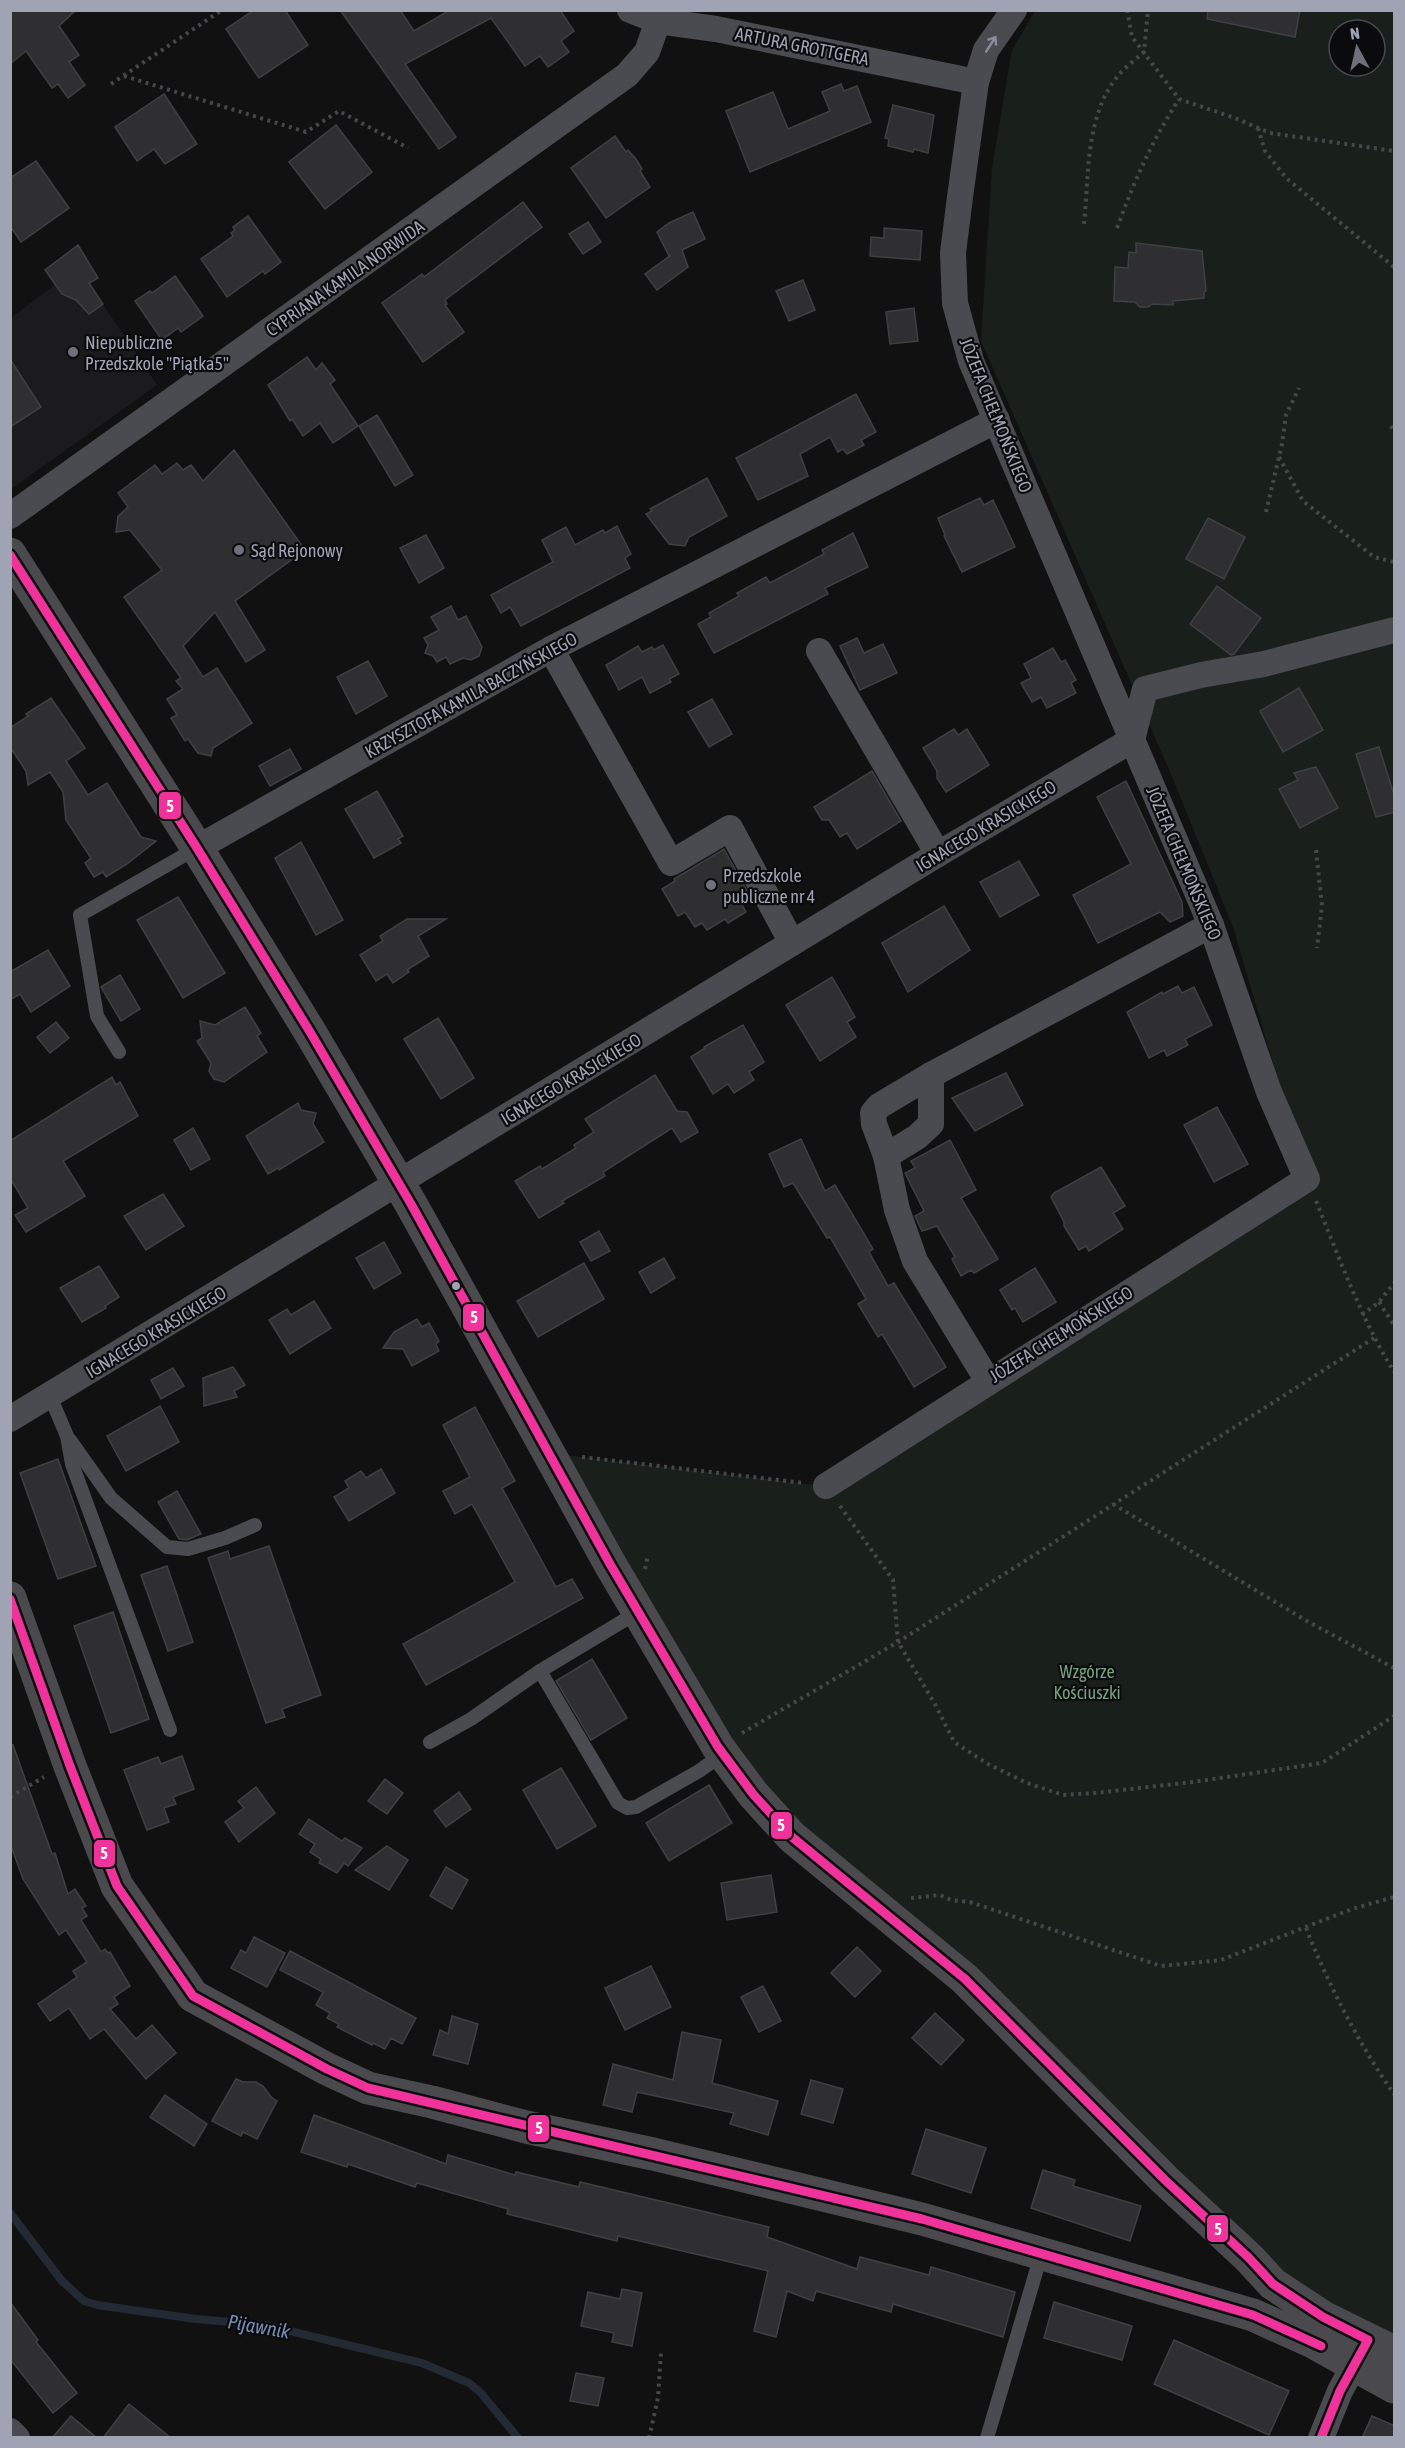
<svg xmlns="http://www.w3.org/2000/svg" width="1405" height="2448" font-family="'Asap Condensed',sans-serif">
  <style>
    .built { fill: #1b1b1d }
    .green { fill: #19201b; fill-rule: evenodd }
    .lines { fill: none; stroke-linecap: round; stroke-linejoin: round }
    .stream { stroke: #242a33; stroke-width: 8 }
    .building { fill: #2f2f31; stroke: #3f4045; stroke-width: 1.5 }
    .path { stroke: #46474c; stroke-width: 4; stroke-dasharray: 3 4.5; stroke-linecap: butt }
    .lane { stroke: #4a4b51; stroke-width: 14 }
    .street { stroke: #4a4b51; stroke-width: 26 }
    .secondary { stroke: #49494e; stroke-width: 33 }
    .bus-1-casing { stroke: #0b0b0d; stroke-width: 14 }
    .bus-1 { stroke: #ef339a; stroke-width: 9 }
    .oneway { stroke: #8a8d9b }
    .poi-dot { fill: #6e707b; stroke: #0b0b0d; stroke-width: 2 }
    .bus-dot { fill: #a0a3b4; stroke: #0b0b0d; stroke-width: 2 }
    .labels { text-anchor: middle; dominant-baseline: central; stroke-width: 4.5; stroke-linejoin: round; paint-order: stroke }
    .street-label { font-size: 18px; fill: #a0a3b4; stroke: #0b0b0d }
    .poi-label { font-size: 18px; fill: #a0a3b4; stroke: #0b0b0d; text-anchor: start }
    .park-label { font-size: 18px; fill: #75a17e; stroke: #0b0b0d }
    .water-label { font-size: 20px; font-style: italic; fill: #738cb3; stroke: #0b0b0d }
    .line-badge { stroke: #0b0b0d; stroke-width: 2 }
    .badge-label { font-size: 16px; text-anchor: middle; font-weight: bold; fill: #fff }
  </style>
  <rect width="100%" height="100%" fill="#111"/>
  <path class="built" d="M78,267L157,385L11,489V318Z"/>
  <path class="green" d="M1035,11H1394V2350L1294,2281L792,1837L548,1453L826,1486L1307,1179L1233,927L1171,774L981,341L992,168L1012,50ZM1339,30H1375V66H1339Z"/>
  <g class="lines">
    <path class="stream" d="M10,2213L62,2281L84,2301L97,2305L196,2319L265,2325L422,2363L469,2383L480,2392L518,2438"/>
  </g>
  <g class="building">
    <path d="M10,10H76L59,26L79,55L69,62L85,85L68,98L58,84L52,88L26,51L10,64Z"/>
    <path d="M254,10H285L308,45L259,78L226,29Z"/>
    <path d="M340,10H400L414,31L450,10H560L574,31L561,41L569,52L548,67L540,56L525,66L491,18L405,64L456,137L439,149Z"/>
    <path d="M1208,10H1300L1295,37L1207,19Z"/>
    <path d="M841,84L844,91L857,86L871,122L750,172L726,111L773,92L788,129L830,111L822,92Z"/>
    <path d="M164,94L197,144L165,164L154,149L137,161L115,127Z"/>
    <path d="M893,105L934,115L928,153L914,149L913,152L888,146L889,139L885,138Z"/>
    <path d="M336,125L372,172L325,209L289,162Z"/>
    <path d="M615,136L626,152L628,150L636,159L642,169L640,171L650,187L606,218L571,168Z"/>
    <path d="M36,161L69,208L21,242L10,226V178Z"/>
    <path d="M523,202L542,227L445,300L447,304L445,305L464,332L423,362L382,303L422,274L424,277Z"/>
    <path d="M693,212L705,239L682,250L688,267L657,290L645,274L671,255L669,256L657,232L669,223Z"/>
    <path d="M248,216L281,262L265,274L263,271L227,297L201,259L233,236L231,233L235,230L233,227Z"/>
    <path d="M588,222L601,242L583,254L569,234Z"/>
    <path d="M884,228L922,231L920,260L870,256L871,237L884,238Z"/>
    <path d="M1136,243L1202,251L1206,291L1204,292V298L1173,301V305L1152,304L1148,307H1140L1135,302L1114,301L1115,267L1128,268L1129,252L1136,253Z"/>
    <path d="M78,245L98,278L89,283L103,304L89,314L76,300L62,294L45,270Z"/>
    <path d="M175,276L203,316L181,332L178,328L162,340L135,301L150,291L152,293Z"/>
    <path d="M803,280L815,310L789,321L776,291Z"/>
    <path d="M914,308L918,341L890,344L886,312Z"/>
    <path d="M307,357L316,370L322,363L335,380L330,384L358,426L333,443L320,423L303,436L292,419L290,421L268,385Z"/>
    <path d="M10,359L41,407L10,427Z"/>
    <path d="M856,394L876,432L861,440L864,445L847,454L843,449L838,452L830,437L800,454L808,476L758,500L736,458Z"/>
    <path d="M377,415L413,475L395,486L359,426Z"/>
    <path d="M234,450L305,550L235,601L265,650L246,662L215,612L183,646L203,677L217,668L252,723L213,748L211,756L198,753L188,739L185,741L171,718L177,715L167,699L183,689L176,681L181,678L124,597L162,570L130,530L116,532L118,516L128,507L118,493L155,465L162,474L177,463L183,470L191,465L203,481Z"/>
    <path d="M707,478L727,516L689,537L685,546L669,544L646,514L652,511L650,509Z"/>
    <path d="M980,498L984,505L993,500L1015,547L962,572L944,536L945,535L938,518Z"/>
    <path d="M1208,518L1245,537L1224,579L1186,559Z"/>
    <path d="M617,526L631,554L625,558L630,568L521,626L510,607L501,613L491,595L553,562L542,540L566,527L575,545L603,530L605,533Z"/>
    <path d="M853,533L868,567L825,588L828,594L714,653L698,624L711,617L709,613L739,596L737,593L766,577L770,583L824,554L822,550Z"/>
    <path d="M426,535L444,568L419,583L400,548Z"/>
    <path d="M1217,586L1261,618L1234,654L1231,655L1190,624Z"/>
    <path d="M451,606L458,620L466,616L482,647L479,656L471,660L463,658L450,664L446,657L437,662L433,656L425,653L428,645L424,638L439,630L431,617Z"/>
    <path d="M857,638L864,653L883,644L897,673L860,690L840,646Z"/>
    <path d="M663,645L679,674L669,679L671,682L650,693L642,677L619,690L606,665L638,646L642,652L652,647L654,650Z"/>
    <path d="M1053,648L1061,662L1065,660L1076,680L1071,683L1076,693L1047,708L1041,697L1032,702L1021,683L1031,678L1024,664Z"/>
    <path d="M368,661L387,696L356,714L337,677Z"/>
    <path d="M1299,688L1323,730L1283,752L1260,711Z"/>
    <path d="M51,698L85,748L66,761L88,795L107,783L141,837L156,841L127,864L106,877L103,872L94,877L85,863L91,858L66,820L63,792L50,772L28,785L26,771L10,747V728L28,716L26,714Z"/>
    <path d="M712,699L732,734L709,747L688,712Z"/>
    <path d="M954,729L958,735L967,729L989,765L946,792L937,778V771L923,748Z"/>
    <path d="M1379,747L1395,798V812L1376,817L1356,754Z"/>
    <path d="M290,749L301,769L270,786L259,766Z"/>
    <path d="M1316,767L1338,808L1300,828L1279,789L1298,780L1294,773Z"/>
    <path d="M872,771L901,821L857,849L847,833L840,837L829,820H822L814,807Z"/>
    <path d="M1126,781L1182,902L1183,916L1170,922L1160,912L1098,943L1073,895L1131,864L1097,797Z"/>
    <path d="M377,791L403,836L398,839L401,843L374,858L345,809Z"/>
    <path d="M301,842L343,920L316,935L275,858Z"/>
    <path d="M724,849L752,900L742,905L746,912L728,923L725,919L707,930L702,923L695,927L685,912L678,916L662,889L675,881L674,879Z"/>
    <path d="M1019,861L1039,895L1000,917L980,882Z"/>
    <path d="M178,897L225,973L183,998L137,920Z"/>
    <path d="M944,906L970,950L908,992L882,943Z"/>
    <path d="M407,919H446L418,936L429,956L407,970L409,972L393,983L387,974L376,981L360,955L383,941L380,936Z"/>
    <path d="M48,950L70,986L31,1012L20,994L10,1000V972Z"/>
    <path d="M120,975L140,1009L121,1021L101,987Z"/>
    <path d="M832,977L855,1017L847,1022L856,1037L820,1061L786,1005Z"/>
    <path d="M1178,986L1182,993L1194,987L1212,1025L1185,1039L1188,1045L1167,1056L1164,1050L1149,1058L1127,1012L1162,992L1163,994Z"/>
    <path d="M245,1007L261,1033L257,1036L267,1052L224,1082L214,1079L209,1071L211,1063L197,1041L202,1038L200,1021L215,1025Z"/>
    <path d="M438,1018L474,1078L441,1099L404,1039Z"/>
    <path d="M56,1022L69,1038L50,1053L37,1037Z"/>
    <path d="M743,1025L764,1062L749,1072L754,1080L734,1093L728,1084L713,1094L691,1057L705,1048L704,1047Z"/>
    <path d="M1006,1073L1023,1105L975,1131L952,1098Z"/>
    <path d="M655,1075L677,1111L687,1112L698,1132L681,1142L672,1128L603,1172L605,1176L562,1201L564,1203L539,1218L515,1181L540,1166L542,1169L576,1148L574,1145L594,1132L585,1119Z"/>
    <path d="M112,1077L116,1085L120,1082L138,1116L63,1161L85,1196L26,1232L15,1215L28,1208L10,1178V1141Z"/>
    <path d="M298,1103L301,1110L316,1113L313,1124L324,1142L279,1170L278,1168L268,1174L246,1136Z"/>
    <path d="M1217,1107L1248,1164L1214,1182L1184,1125Z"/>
    <path d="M193,1128L210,1159L191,1170L174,1140Z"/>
    <path d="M801,1139L825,1191L835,1185L873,1249L869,1252L888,1286L894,1283L946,1367L914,1387L882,1334L878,1337L858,1304L866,1299L830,1237L827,1238L793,1183L784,1187L769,1154Z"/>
    <path d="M950,1140L976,1190L961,1198L998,1259L974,1273L971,1270L961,1276L952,1259L955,1257L937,1226L922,1231L915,1216L924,1211L905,1173L915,1168L911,1161Z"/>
    <path d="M1101,1167L1125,1206L1113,1213L1123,1229L1089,1251L1086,1246L1079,1250L1064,1226V1222L1051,1197L1054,1193Z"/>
    <path d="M163,1194L184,1226L146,1250L124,1216Z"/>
    <path d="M599,1231L610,1251L591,1261L580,1242Z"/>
    <path d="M384,1242L401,1273L374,1289L356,1258Z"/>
    <path d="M664,1258L675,1278L651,1293L639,1272Z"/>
    <path d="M584,1263L604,1299L538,1337L517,1301Z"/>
    <path d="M99,1266L119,1297L105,1306L106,1308L82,1322L60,1288Z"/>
    <path d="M1035,1268L1056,1302L1023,1322L1015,1308L1012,1310L1000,1290Z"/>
    <path d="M314,1301L331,1328L290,1354L269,1320L287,1309L291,1315Z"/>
    <path d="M417,1319L422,1327L429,1323L439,1341L436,1344L439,1351L412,1366L403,1349L383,1348L394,1332Z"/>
    <path d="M233,1367L245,1385L234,1391L237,1397L204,1406L203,1378Z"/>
    <path d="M173,1368L184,1386L161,1399L151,1380Z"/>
    <path d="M160,1406L179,1442L126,1471L107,1436Z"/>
    <path d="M475,1407L515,1481L502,1488L556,1587L572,1579L583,1598L426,1685L403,1644L515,1582L472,1504L455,1514L443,1491L470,1477L443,1425Z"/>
    <path d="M58,1459L96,1566L58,1579L20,1473Z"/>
    <path d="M381,1469L395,1493L349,1521L334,1497L349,1488L345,1481L361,1471L366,1478Z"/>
    <path d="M177,1491L201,1534L187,1540L179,1539L158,1502Z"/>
    <path d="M269,1546L321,1695L282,1709L285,1717L266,1723L208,1558L228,1551L230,1559Z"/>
    <path d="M167,1566L193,1642L168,1651L141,1575Z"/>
    <path d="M113,1612L149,1719L111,1733L74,1626Z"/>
    <path d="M592,1659L627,1718L591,1740L556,1681Z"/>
    <path d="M10,1745H13L52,1854L55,1853L68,1894L75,1889L86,1906L82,1908L87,1916L81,1920L101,1952L105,1949L108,1953L110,1952L130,1986L114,1997L118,2004L110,2009L136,2039L152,2025L176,2053L146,2079L104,2029L90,2039L69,2008L50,2021L38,2004L77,1977L73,1971L87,1962L66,1930L59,1935L23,1879L10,1843Z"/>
    <path d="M182,1756L194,1789L173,1797L176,1804L164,1808L169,1822L147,1830L124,1770L158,1757L161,1764Z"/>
    <path d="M561,1768L596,1826L557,1849L523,1790Z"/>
    <path d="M385,1779L403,1793L387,1814L368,1801Z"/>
    <path d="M709,1785L732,1823L669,1861L646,1823Z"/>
    <path d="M256,1787L275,1813L239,1842L225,1822L244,1808L238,1801Z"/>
    <path d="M459,1792L471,1809L446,1827L434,1811Z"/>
    <path d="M309,1819L342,1841L345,1838L362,1848L348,1866L344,1863L337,1873L319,1863L321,1859L310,1852L315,1844L299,1834Z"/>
    <path d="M387,1846L408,1860L389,1890L355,1870Z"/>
    <path d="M446,1867L468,1880L452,1909L430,1896Z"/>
    <path d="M771,1875L777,1912L727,1920L721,1883Z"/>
    <path d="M254,1937L285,1953L267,1987L231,1968L241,1950L246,1953Z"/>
    <path d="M857,1947L881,1971L855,1997L831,1973Z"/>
    <path d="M290,1951L416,2018L402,2044L391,2038L385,2049L373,2043L372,2045L337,2027L339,2024L327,2018L330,2013L316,2005L323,1992L280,1970Z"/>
    <path d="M651,1966L671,2007L625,2030L605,1988Z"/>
    <path d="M763,1986L781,2021L759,2032L741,1997Z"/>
    <path d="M935,2013L964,2040L941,2065L912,2038Z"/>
    <path d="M452,2016L478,2024L468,2064L433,2055L440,2030L448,2034Z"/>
    <path d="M682,2032L721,2040L712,2083L778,2101L768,2135L730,2124L734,2113L637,2092L632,2112L603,2105L613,2064L673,2080Z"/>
    <path d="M236,2079L243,2082H256L263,2086L271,2097L277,2101L257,2139L243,2132L241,2136L212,2121Z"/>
    <path d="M811,2080L843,2089L833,2123L801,2114Z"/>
    <path d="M165,2095L207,2124L194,2146L150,2117Z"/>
    <path d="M314,2115L446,2164L448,2155L515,2175L516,2172L579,2187L580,2182L769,2227L767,2237L857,2269L860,2257L929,2275L931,2267L1015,2292L1003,2337L893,2304L891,2312L816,2291L813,2301L787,2291L776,2337L754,2331L768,2271L618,2236L617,2241L507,2214L508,2209L417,2183L415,2187L348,2164L347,2167L301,2152Z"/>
    <path d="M926,2129L986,2148L971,2193L912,2174Z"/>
    <path d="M1043,2170L1075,2180L1073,2186L1141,2206L1130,2241L1031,2208Z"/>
    <path d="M622,2289L642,2293L632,2346L612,2342L614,2333L581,2326L588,2292L620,2299Z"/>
    <path d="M10,2302L38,2340L36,2342L77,2393L53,2413L10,2359Z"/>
    <path d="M1054,2302L1132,2326L1122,2360L1044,2338Z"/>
    <path d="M1174,2340L1289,2391L1269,2435L1154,2384Z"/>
    <path d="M576,2373L604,2378L598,2406L570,2401Z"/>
    <path d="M129,2404L171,2438H103Z"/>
    <path d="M71,2416L97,2438H52Z"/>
    <path d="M1372,2416L1395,2426V2438H1362Z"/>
  </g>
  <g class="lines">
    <g class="path">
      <path d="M1127,10L1132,37L1179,99L1235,118L1270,133L1394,151"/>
      <path d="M124,76L306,132L339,111L408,148"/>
      <path d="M111,84L222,10"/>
      <path d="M1258,128L1265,151L1286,178L1394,267"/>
      <path d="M1084,224C1089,177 1085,117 1117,77C1124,68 1135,60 1144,52L1148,10"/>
      <path d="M1117,228C1135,179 1151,143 1179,99"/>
      <path d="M1391,426L1394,432"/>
      <path d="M1279,457L1303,501L1374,557L1394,562"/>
      <path d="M1266,512L1282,444L1286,415L1299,388"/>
      <path d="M1316,850L1322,906L1317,948"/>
      <path d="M1316,1201C1340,1260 1361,1318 1394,1372"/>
      <path d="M1379,1302L1394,1325"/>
      <path d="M1362,1315L1379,1302L1394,1283"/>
      <path d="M582,1457L804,1483"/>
      <path d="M1113,1504L1305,1620L1394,1668"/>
      <path d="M840,1506L893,1580L898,1642L936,1706L954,1742L988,1764L1027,1783L1063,1795L1095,1793L1193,1782L1322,1763L1394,1716"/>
      <path d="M645,1569L648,1555"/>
      <path d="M742,1733L898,1642L1374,1338"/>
      <path d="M10,1797L44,1777"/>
      <path d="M911,1898L940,1895L951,1900L970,1902L1161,1966L1221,1960L1352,1909L1394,1897"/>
      <path d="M1306,1928C1328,1984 1360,2046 1394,2094"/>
      <path d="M649,2438L658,2398L661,2352"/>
    </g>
    <g class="lane">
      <path d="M119,1052L97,1016L80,915L197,848"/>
      <path d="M50,1396L67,1436L72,1464L170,1730"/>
      <path d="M70,1440L111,1498L167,1547L188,1549L225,1538L255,1525"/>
      <path d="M638,1612L540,1671L618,1803L627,1808L636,1807L699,1771L723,1754"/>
      <path d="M430,1742L471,1719L540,1671"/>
      <path d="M987,2438L1041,2255"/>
    </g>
    <g class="street">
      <path d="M630,10L658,21L716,29L976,82"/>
      <path d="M10,516L627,75L647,52L658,21"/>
      <path d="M551,649L671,863L730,828L792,943"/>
      <path d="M819,651L938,854"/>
      <path d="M1132,740L1145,689L1201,675L1264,664L1394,630"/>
      <path d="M197,848L551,649L997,420"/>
      <path d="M886,1156L917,1137L931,1124V1075"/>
      <path d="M988,1381L915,1261L897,1210L886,1156L874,1124L873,1113L879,1106L931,1075L1211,925"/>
      <path d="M10,1419L938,854L1132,740"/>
      <path d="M826,1486L1307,1179L1269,1092L1211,925L971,361L955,303L953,253L960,197L976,82L986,50L1014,10"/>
      <path d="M10,2431L17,2438"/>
      <path d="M1321,2438L1340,2391L1363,2349"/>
    </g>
    <g class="secondary">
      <path d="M10,554L197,848L310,1032L411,1204L610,1564L718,1747L753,1794L792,1837L965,1979L1165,2180L1249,2258L1273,2284L1323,2317L1394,2352"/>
      <path d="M10,1598L70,1766L117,1886L193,1996L327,2069L368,2088L432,2102L526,2127L653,2154L922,2219L1253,2315L1313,2342L1394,2387"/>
    </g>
    <defs>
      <g id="bus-1">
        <path d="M10,555L197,848L310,1032L411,1204L610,1564L718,1747L753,1794L792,1837L965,1979L1165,2180L1249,2258L1273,2284L1323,2317L1368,2340L1340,2391L1321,2438"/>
        <path d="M10,1599L70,1766L117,1886L193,1996L327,2069L368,2088L922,2219L1253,2315L1321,2346"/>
      </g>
    </defs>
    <use href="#bus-1" class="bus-1-casing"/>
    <use href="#bus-1" class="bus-1"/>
  </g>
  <defs><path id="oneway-shaft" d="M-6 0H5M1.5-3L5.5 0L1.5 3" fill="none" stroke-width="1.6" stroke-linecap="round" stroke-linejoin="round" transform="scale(1.5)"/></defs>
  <use class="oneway" href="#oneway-shaft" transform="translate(991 44) rotate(-57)"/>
  <g class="poi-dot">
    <circle cx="73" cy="352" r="6"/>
    <circle cx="239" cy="550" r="6"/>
    <circle cx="711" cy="885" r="6"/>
  </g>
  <circle class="bus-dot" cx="456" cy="1286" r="5"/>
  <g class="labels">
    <g class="street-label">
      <text transform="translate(802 46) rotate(11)">ARTURA GROTTGERA</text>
      <text transform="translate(345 278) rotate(-35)">CYPRIANA KAMILA NORWIDA</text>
      <text transform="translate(996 415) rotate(68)">JÓZEFA CHEŁMOŃSKIEGO</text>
      <text transform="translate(471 695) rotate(-29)">KRZYSZTOFA KAMILA BACZYŃSKIEGO</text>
      <text transform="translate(986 826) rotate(-31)">IGNACEGO KRASICKIEGO</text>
      <text transform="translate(1184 863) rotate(67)">JÓZEFA CHEŁMOŃSKIEGO</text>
      <text transform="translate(571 1079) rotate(-31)">IGNACEGO KRASICKIEGO</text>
      <text transform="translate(156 1332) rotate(-31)">IGNACEGO KRASICKIEGO</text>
      <text transform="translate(1061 1334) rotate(-32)">JÓZEFA CHEŁMOŃSKIEGO</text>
    </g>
    <g class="poi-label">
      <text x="85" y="342">Niepubliczne<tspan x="85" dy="21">Przedszkole "Piątka5"</tspan></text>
      <text x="251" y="550">Sąd Rejonowy</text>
      <text x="723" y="875">Przedszkole<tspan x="723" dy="21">publiczne nr 4</tspan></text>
    </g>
    <g class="park-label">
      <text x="1087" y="1671">Wzgórze<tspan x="1087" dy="21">Kościuszki</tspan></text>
    </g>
    <g class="water-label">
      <text transform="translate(259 2326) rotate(10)">Pijawnik</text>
    </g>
  </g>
  <g class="line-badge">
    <rect x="158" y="791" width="24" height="29" rx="6" fill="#ef339a"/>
    <rect x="462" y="1303" width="23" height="29" rx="6" fill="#ef339a"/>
    <rect x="770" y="1811" width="23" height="29" rx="6" fill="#ef339a"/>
    <rect x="93" y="1839" width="23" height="29" rx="6" fill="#ef339a"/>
    <rect x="527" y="2114" width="23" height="29" rx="6" fill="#ef339a"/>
    <rect x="1206" y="2214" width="23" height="29" rx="6" fill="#ef339a"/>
  </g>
  <g class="badge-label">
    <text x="170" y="812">5</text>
    <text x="474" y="1323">5</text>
    <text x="781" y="1831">5</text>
    <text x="104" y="1859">5</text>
    <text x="539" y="2134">5</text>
    <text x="1218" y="2235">5</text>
  </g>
  <rect width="1405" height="2448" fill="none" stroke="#a0a3b4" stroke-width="24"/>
  <g transform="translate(1357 48) rotate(352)"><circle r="28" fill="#0b0b0d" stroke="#474850" stroke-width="1.5"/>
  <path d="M0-4.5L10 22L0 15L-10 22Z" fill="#6e707b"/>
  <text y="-9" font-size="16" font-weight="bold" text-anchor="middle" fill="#a0a3b4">N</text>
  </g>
</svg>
